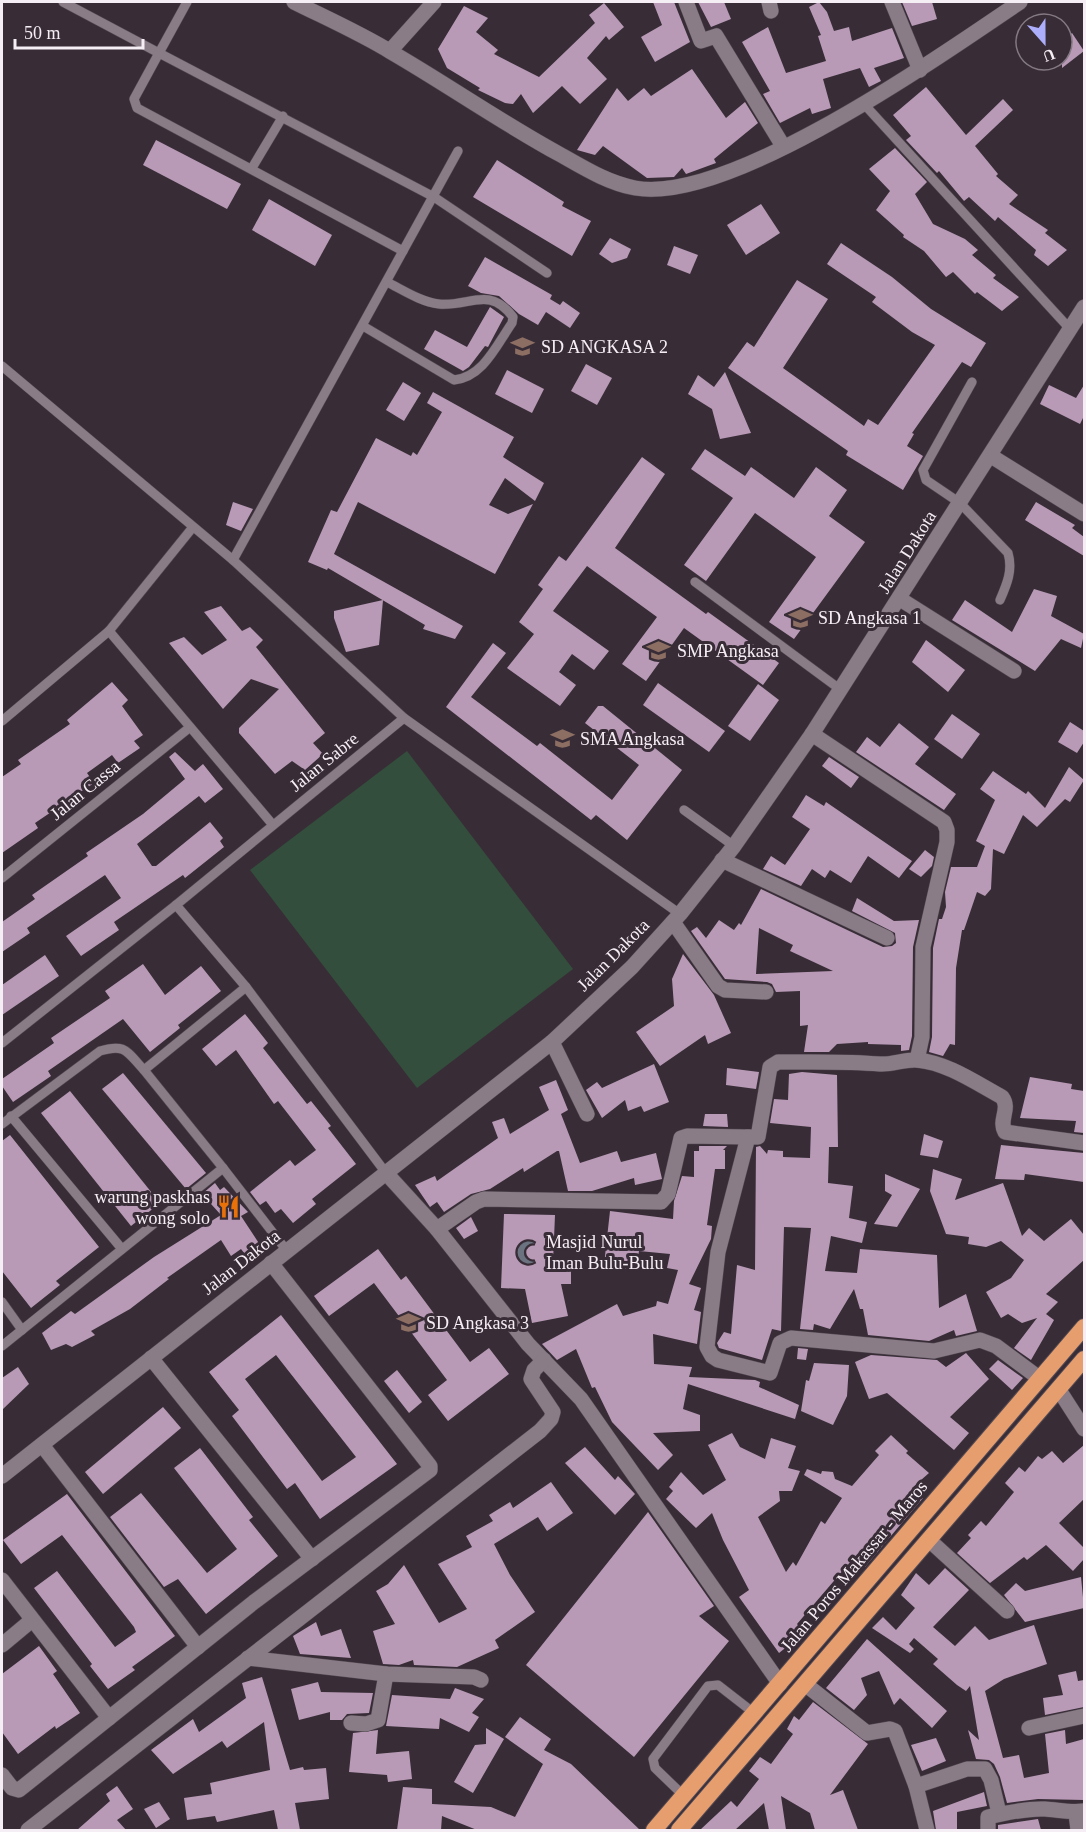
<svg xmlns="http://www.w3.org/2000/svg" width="1086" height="1832" font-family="'Times New Roman',serif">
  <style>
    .green { fill: #334e3c }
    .building { fill: #b89ab6; fill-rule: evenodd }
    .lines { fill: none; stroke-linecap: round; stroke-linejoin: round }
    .service-casing { stroke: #534952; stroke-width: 10 }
    .minor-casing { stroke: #534952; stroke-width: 16 }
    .trunk-casing { stroke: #534952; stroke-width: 18 }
    .service { stroke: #897c87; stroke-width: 9 }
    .minor { stroke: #897c87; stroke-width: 15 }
    .trunk { stroke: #e69e6e; stroke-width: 16 }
    .labels { text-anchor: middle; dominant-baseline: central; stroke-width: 6; stroke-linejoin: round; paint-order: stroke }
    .poi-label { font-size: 18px; fill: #f6eef5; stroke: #382d37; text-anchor: start }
    .street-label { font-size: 18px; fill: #f6eef5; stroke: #382d37 }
  </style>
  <rect width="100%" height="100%" fill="#382d37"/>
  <path class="green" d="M407,751L573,969L417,1088L250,870Z"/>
  <g class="building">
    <path d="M653,2H674L690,42L655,62L641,37L662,25Z"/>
    <path d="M698,2H724L731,19L711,27Z"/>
    <path d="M819,2L827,12L834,31L849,27L852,41L892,28L904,58L874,68L881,81L869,87L860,68L823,79L831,108L812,114L810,108L780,123L763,94L770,91L742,42L768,27L786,73L826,61L818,36L821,35L809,7Z"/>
    <path d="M902,2H932L937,19L912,26Z"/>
    <path d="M604,3L624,27L609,40L606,36L587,58L607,79L580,104L562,86L533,113L521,94L513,104L505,103L478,90L480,88L447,68L438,49L464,6L488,18L476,32L498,50L494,54L539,77L595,23L589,15Z"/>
    <path d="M1072,33L1084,51L1062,68V41Z"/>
    <path d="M692,69L726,118L745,102L758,123L714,159L716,163L686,174L682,168L674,177L647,178L603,146L595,155L577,150L617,88L628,101L644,88L651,96Z"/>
    <path d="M926,87L966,135L1003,99L1013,110L975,146L998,174L996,176L1018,195L1009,204L1048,230L1045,233L1067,250L1048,266L1034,255L1036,250L998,217L995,221L969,197L964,201L939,171L937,173L906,140L911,136L893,115Z"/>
    <path d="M156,140L241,184L227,209L143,165Z"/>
    <path d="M895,148L927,182L915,194L933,224L965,239L978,250L972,255L996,275L993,278L1019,297L1002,311L977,292L975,294L953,272L946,277L924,251L903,237L904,235L876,210L890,191L869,169Z"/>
    <path d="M497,160L564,202L562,206L591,221L572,256L473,197Z"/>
    <path d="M269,199L332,235L315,266L252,230Z"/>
    <path d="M761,204L780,233L746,255L727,225Z"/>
    <path d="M610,238L631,249L627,258L612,263L599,254Z"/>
    <path d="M841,243L892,277L931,309L986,343L971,367L962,362L912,433L914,434L907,446L923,456L903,490L846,455L848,451L728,368L747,342L754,347L797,280L828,299L783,368L864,426L868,419L878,425L935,345L912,332L872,302L876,297L827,264Z"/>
    <path d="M674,246L698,255L690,274L667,265Z"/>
    <path d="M485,257L552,295L550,299L560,305L563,301L580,313L570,328L546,312L538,325L519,314L499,296L481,293L468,286Z"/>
    <path d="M490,307L504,317L488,347L485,346L469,367L463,371L424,349L435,330L467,347Z"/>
    <path d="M586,364L612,378L597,405L571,391Z"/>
    <path d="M507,370L544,389L532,413L495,394Z"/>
    <path d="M725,372L751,433L720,439L712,409L688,394L698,375L714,387Z"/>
    <path d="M403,382L421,393L404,421L386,410Z"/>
    <path d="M1049,385L1076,398L1084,385V416L1080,424L1040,404Z"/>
    <path d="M433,392L514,437L503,457L544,483L535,501L505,478L489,505L508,514L533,504L495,574L358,502L334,554L463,626L455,639L423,629L425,625L328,568L327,570L308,562L331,510L337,512L376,438L411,456L413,452L417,455L442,412L427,403Z"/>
    <path d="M705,449L745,476L751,467L794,498L816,467L847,490L829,516L865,542L794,639L769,622L816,557L755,513L706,581L684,565L733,498L691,469Z"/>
    <path d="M642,457L665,474L615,548L706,614L708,612L779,663L763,685L684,628L646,681L622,664L657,617L587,566L553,611L609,651L594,670L572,654L559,672L576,685L560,706L507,668L534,634L519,622L543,589L538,585L559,556L566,561Z"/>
    <path d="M233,502L253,509L241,531L226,525Z"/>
    <path d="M1036,502L1075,525L1072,528L1084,537V556L1025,520Z"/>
    <path d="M1034,589L1057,596L1051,616L1084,634L1081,648L1061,639L1035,671L952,620L965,600L1012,632Z"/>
    <path d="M383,600L379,645L346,652L334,618V611Z"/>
    <path d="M221,606L242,631L250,627L263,640L256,647L325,733L313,743L323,754L305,770L292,761L275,774L239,733V728L279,689L251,679L223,709L169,643L184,637L202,655L227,640L204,612Z"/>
    <path d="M926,640L965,670L948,692L912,662Z"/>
    <path d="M493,643L506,653L471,697L537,746L540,743L612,800L639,765L585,723L598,706H603L682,770L627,840L596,815L591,820L446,707Z"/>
    <path d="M112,682L128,700L122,706L143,735L134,741L140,748L118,763L112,755L87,773L94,783L35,823L38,828L2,853V777L21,764L18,760L70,724L67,720Z"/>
    <path d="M658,683L725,731L709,752L643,705Z"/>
    <path d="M758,684L779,700L750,741L728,726Z"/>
    <path d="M952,714L980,734L962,759L934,739Z"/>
    <path d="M1070,722L1084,731V742L1077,753L1058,742Z"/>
    <path d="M899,723L929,747L915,764L956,794L944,810L856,752L867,737L880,747Z"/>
    <path d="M175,752L195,771L203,764L223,789L205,803L199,796L137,844L152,866H156L210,822L223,838L220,841L224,847L185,878L183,875L114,922L119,930L81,956L66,936L121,898L105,875L27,928L30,933L2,952V922L35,899L32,895L88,856L86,853L143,814L185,779L169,757Z"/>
    <path d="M829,757L859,777L851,788L822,766Z"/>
    <path d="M1069,767L1084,780L1070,802L1065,799L1037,827L1023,815L1004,854L993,849L991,889L985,896L977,892L964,930H962L956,968L955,1045L950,1044L943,1056L929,1052L932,1037L933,948L939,919H942L946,907L945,892L951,867H977L985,846L976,841L995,800L980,789L993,771L1026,794L1028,791L1045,808Z"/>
    <path d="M806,795L824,806L826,802L912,861L899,878L868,856L851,883L830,870L825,878L812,869L801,886L763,869L771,856L785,865L810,829L792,817Z"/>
    <path d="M925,850L934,857L932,866L921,877L909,869Z"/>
    <path d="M761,889L883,947L892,946L896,943L895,933L852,911L857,898L894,921L919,920L913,947L912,1036L909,1050L901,1051V1045L868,1044V1042L837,1044L829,1052H804L808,1025L800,1026V991L776,992L772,984L767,982L725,979L691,931L697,927L706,938L719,920L734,930L739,923L741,925ZM759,928L793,945L790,951L833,971L756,974Z"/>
    <path d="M683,954L714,995L731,1033L708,1044L705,1035L660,1066L636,1032L674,1006L672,979Z"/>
    <path d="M45,955L59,976L2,1015V985Z"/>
    <path d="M143,964L165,995L201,966L221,991L178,1025L180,1028L150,1052L123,1019L48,1071L51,1076L13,1102L2,1086V1079L54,1043L51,1038L110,998L105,991Z"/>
    <path d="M245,1014L268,1043L263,1048L307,1104L311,1101L331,1126L328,1128L356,1164L312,1199L316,1204L293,1223L281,1209L275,1213L266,1201L260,1205L250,1192L290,1160L295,1166L316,1150L278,1101L274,1104L236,1050L216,1066L202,1049Z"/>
    <path d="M654,1064L669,1102L644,1112L641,1106L628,1111L625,1100L602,1118L586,1090L597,1082L602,1088Z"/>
    <path d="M727,1068L759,1072L756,1089L726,1085Z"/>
    <path d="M802,1072L837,1075L838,1147H829L828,1183L853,1186L849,1218L867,1222L862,1243L831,1236L825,1271L857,1273L860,1249L937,1255L939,1308L966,1294L977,1331L956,1336L954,1330L929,1341L868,1335L863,1309H860L854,1289L830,1329L814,1324L813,1330L800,1329L811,1228L784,1227L781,1331L772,1329L762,1360L719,1348L717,1343L724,1332L731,1334L737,1265L755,1270L756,1147L760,1146L767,1154L768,1150L783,1151V1157L810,1158L811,1127L770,1123L774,1099L788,1100L789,1074Z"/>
    <path d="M123,1073L206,1173L186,1189L102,1089Z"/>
    <path d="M1030,1077L1072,1084L1071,1089L1084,1091V1133L1074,1132L1076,1121L1020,1118Z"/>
    <path d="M556,1080L568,1110L561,1114L580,1163L617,1151L621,1162L656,1153L662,1179L635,1185L634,1178L592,1191H568L559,1151H557L524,1172L523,1168L490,1189L471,1194L444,1212L437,1202L430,1207L415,1185L435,1176L437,1181L498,1138L492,1122L504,1118L510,1134L549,1110L539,1087Z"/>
    <path d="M70,1091L160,1203L131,1226L41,1113Z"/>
    <path d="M705,1114H727L728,1127L703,1126Z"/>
    <path d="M924,1134L943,1141L938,1158L920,1155Z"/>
    <path d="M10,1135L99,1247L56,1281L60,1285L31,1308L2,1271V1141Z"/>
    <path d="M1001,1145L1084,1153V1182L1025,1174L1024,1180L995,1179Z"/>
    <path d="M699,1146H727L723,1150H725V1169H715L707,1225L712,1226L711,1239L689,1284L701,1288L694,1310L701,1312L697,1344L653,1334L654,1364L692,1367L689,1377L755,1380L760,1382L759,1387L799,1405L795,1419L688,1384L683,1409L700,1415V1431L653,1433L673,1455L658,1470L612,1422L595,1387L592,1388L576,1349L557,1360L542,1344L617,1304L623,1316L656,1306L657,1301L668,1304L678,1270L667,1268L670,1254L639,1251L636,1270L604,1265L610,1211L673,1219L674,1201L682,1176L694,1177V1151H699Z"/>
    <path d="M933,1169L962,1179L955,1200L1003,1183L1022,1236L1029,1228L1044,1241L1071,1219L1084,1235V1260L1046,1294L1058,1302L1046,1314L1054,1320L1031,1360L1014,1348L1037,1318L1022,1323L1008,1314L1001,1318L986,1292L1011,1278L1024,1260L1001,1241L986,1247L968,1244L969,1237L946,1234L930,1191Z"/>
    <path d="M885,1174L920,1189L897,1227L874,1224L892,1195L885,1191Z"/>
    <path d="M215,1183L220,1190L224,1187L248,1212L241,1216L262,1248L248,1258L241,1249L231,1256L221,1240L167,1278L169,1279L130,1309L91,1331L95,1335L72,1347L66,1344L51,1350L42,1333L71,1311L75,1314L154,1257L221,1215L202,1194Z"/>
    <path d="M504,1214L555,1215L553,1262H571V1284H561L568,1316L532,1323L525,1289L501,1288Z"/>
    <path d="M471,1217L478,1231L464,1239L456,1228Z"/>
    <path d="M378,1249L401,1280L406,1276L470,1362L489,1348L509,1374L448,1421L428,1395L447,1380L374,1283L329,1316L314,1296Z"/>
    <path d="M281,1315L397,1464L320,1519L295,1483L287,1489L232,1416L239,1410L209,1372ZM276,1355L356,1457L322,1481L245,1379Z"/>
    <path d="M798,1348L808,1349L806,1360L797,1359Z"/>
    <path d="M966,1353L989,1379L950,1417L969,1433L954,1450L887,1393L869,1399L855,1362L871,1355L937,1360L946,1367Z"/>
    <path d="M998,1360L1023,1378L1012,1390L989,1369Z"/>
    <path d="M814,1363L849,1365L847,1396L833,1425L801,1411L806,1380L809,1381Z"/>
    <path d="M18,1367L29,1384L2,1410V1378Z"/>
    <path d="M397,1370L422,1402L409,1413L384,1381Z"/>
    <path d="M163,1407L181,1428L103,1494L85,1472Z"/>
    <path d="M732,1433L740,1447L765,1459L771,1438L796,1446L788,1468L800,1471L792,1491H779L780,1501L758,1517L786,1572L793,1562L796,1566L821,1521L825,1524L842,1498L804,1475L807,1469L821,1474L822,1471L833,1472L835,1479L852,1486L879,1455L875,1451L891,1435L908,1451L906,1453L929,1473L912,1488L923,1498L890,1537L865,1567L855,1558L848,1569L845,1568L797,1624L804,1633L779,1653L739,1597L749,1590L723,1540L712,1513L696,1528L666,1499L673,1491L669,1487L681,1472L703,1495L726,1480L708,1445Z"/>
    <path d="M1084,1445V1499L1059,1523L1084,1548V1559L1073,1571L1046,1545L1027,1560L1024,1557L990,1583L957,1553L971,1538L968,1535L981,1521L986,1526L1014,1492L1005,1483L1019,1467L1025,1472L1038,1456L1042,1459L1052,1451L1063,1463Z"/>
    <path d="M585,1447L615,1480L618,1476L635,1494L615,1515L565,1463Z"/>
    <path d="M200,1448L253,1517L249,1520L278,1556L206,1614L178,1579L164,1587L110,1517L141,1493L207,1573L237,1549L174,1468Z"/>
    <path d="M551,1482L573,1513L547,1531L538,1517L494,1544L510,1575L535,1612L495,1640L499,1648L457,1667L414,1665L413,1660L399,1665L383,1664L373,1631L395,1624L376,1591L388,1584L404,1565L439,1623L467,1609L438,1564L472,1547L466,1536L493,1521L489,1515L510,1502L513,1508Z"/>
    <path d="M67,1494L175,1636L132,1667L135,1670L108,1689L90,1666L92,1664L34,1588L57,1571L115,1647L136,1632L134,1627L62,1535L21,1564L3,1540Z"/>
    <path d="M648,1512L714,1606L699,1616L729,1641L634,1757L526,1665Z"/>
    <path d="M945,1568L969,1590L933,1627L955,1646L975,1626L989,1640L1034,1625L1047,1664L1004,1679L985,1691L1003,1758L1019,1755L1024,1778L1049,1773L1045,1734L1065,1730L1066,1744L1084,1739V1800L1038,1799L1007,1803L1000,1777L994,1764L989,1760L976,1759L968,1730L979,1740L970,1686L966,1691L957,1685L933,1664L938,1659L914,1638L909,1644L914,1649L910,1653L872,1628L883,1617L896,1630L915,1608L901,1595L916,1573L929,1585Z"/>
    <path d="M1081,1577L1084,1608L1025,1622L1004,1595L1016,1583L1025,1591Z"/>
    <path d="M316,1622L321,1636L341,1629L351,1658L300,1654L293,1636Z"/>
    <path d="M867,1639L947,1711L932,1728L900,1698L894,1705L879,1671L861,1678L867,1695L854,1710L826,1688Z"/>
    <path d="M39,1646L57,1671L53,1674L80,1713L56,1729L55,1726L18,1754L2,1732V1674Z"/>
    <path d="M1076,1671L1078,1681L1084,1680V1707L1045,1715L1043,1698L1063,1695L1058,1675Z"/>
    <path d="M262,1677L290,1770L303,1767L304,1770L326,1768L329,1799L295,1803L300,1830H278L274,1810L217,1822L215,1816L187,1820L184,1798L212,1794L210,1783L270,1770L264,1722L227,1748L222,1741L173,1774L151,1750L193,1719L199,1732L246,1698L242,1683Z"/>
    <path d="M318,1682L321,1692L373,1693L369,1713L347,1714L342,1720H330V1712L299,1720L291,1689Z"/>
    <path d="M455,1688L484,1699L472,1713L479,1717L469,1732L440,1718L439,1729L386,1726L392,1695L450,1699Z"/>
    <path d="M813,1702L868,1744L830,1795L843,1790L858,1830H815L810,1813L781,1796L786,1830H769L764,1803L735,1830H700L731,1801L737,1807L759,1779L749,1771L760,1757L771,1764L793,1734L787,1729L794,1716L799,1720Z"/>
    <path d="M520,1717L551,1739L544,1750L571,1764L640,1830H477L442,1816L441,1830H397L403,1787L432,1789V1804L491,1807L515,1817L543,1764L505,1737Z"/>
    <path d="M486,1728L504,1739L473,1793L454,1782L475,1745L486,1744Z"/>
    <path d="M378,1730L376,1754L409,1751L412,1779L388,1782L387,1775L349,1772L353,1733Z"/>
    <path d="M936,1738L946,1761L922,1771L911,1745Z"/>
    <path d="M117,1786L133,1809L117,1820L126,1830H77L110,1801L106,1794Z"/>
    <path d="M984,1792L987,1806L957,1812V1830H936L933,1811Z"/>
    <path d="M159,1802L170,1819L156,1828L144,1809Z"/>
    <path d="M1038,1819L1041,1830H998V1825Z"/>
  </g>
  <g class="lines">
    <defs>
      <g id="service">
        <path d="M63,2L159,53L134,99L137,108L403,251"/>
        <path d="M187,2L159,53L434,197L547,273"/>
        <path d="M863,103L1070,329"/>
        <path d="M252,168L283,116"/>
        <path d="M363,326L454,380C483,377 496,346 512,323L513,317C489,285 470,307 439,304C421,302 403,290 387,282"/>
        <path d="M2,366L233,560L404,718L680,914"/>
        <path d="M972,382L923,470L926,480L960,503L1008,553C1013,570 1007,584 1000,600"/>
        <path d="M233,560L458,151"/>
        <path d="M695,582L841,690"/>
        <path d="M109,631L273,825"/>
        <path d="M2,721L109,631L193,527"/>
        <path d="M684,810L734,846"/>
        <path d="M2,878L189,728"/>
        <path d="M176,905L246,987L386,1173"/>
        <path d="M2,1043L176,905L404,718"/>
        <path d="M11,1116L122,1249"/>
        <path d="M2,1124L100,1051C126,1043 127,1052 144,1070"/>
        <path d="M223,1168L287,1251"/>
        <path d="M2,1302L22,1330"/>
        <path d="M2,1346L223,1168L144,1070L246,987"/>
        <path d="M684,1796L655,1768L653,1759L708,1686L718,1685L754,1713"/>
      </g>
      <g id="minor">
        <path d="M294,2C326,18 360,33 391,52C448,85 502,123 561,155C584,168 608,183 635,188C729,205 940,56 1020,2"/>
        <path d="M686,2L701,41L716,36L783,146"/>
        <path d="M769,2L771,11"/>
        <path d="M892,2L920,70"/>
        <path d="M390,51L434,2"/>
        <path d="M991,456L1084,514"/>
        <path d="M900,599L1014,671"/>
        <path d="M812,734L944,822L947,830V842L923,947L922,1037L917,1060"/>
        <path d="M722,860L887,938"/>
        <path d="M673,922L718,986L725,990L766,992"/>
        <path d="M552,1042L587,1114"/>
        <path d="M386,1173L437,1229L528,1344L581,1399L780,1684"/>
        <path d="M437,1229L476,1202L484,1199L661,1202L668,1194L681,1138L687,1136L748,1137"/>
        <path d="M151,1358L312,1559"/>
        <path d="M1039,1378L996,1346L980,1340L934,1351L791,1338L780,1343L770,1373L718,1360L712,1356L707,1347L718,1252L748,1137H758L770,1067L778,1062C812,1062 847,1061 880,1064C892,1065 905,1059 917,1060C948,1063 976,1083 1002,1097C1011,1109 998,1120 1005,1132L1084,1143"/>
        <path d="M1059,1390L1084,1429"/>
        <path d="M42,1445L198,1647"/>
        <path d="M2,1476L552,1042L632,967L680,914L734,846L812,734L1084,307"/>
        <path d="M929,1540L1007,1611"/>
        <path d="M2,1580L109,1718"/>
        <path d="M2,1645L32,1620"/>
        <path d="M248,1658L386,1674L474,1677L481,1680"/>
        <path d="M805,1684L867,1733L890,1729L895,1731L916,1786L927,1830"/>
        <path d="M351,1723L366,1724L378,1720L386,1674"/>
        <path d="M1029,1728L1084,1716"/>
        <path d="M2,1775L12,1788L19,1790L254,1602L430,1470V1466L271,1263"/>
        <path d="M916,1786L967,1769H985L991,1780L999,1813"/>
        <path d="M1076,1813L1078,1830"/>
        <path d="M28,1830L540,1431L551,1419L553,1412L531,1379L534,1370L544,1360"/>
        <path d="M988,1830V1817C1005,1813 1027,1808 1045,1809C1059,1810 1071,1813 1084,1811"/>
      </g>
      <g id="trunk">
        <path d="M654,1830L1084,1327"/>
        <path d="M679,1830L1084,1359"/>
      </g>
    </defs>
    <use href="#service" class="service-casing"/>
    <use href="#minor" class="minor-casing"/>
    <use href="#trunk" class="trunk-casing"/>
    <use href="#service" class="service"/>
    <use href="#minor" class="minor"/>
    <use href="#trunk" class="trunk"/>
  </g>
  <defs>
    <symbol id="school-bare" viewBox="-9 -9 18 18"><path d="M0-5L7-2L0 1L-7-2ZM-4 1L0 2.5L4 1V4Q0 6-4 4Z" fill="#8d6e63" stroke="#382d37" stroke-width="2.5" paint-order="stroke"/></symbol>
    <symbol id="restaurant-bare" viewBox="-9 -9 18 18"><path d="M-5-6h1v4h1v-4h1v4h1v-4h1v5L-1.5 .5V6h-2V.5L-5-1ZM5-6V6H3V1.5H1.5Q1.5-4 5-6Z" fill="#e8710a" stroke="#382d37" stroke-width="2.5" paint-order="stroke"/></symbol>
    <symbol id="mosque-bare" viewBox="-9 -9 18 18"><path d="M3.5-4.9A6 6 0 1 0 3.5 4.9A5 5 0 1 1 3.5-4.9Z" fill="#6b7280" stroke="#382d37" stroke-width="2.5" paint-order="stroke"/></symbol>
  </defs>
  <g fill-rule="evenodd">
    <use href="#school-bare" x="506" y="330" width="33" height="33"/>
    <use href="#school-bare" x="784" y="602" width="33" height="33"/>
    <use href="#school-bare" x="642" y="634" width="33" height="33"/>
    <use href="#school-bare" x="546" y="722" width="33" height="33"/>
    <use href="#restaurant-bare" x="212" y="1190" width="33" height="33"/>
    <use href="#mosque-bare" x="512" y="1236" width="33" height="33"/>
    <use href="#school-bare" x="392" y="1306" width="33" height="33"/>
  </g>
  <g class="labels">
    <g class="poi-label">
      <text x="541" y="347">SD ANGKASA 2</text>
      <text x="818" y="618">SD Angkasa 1</text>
      <text x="677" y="651">SMP Angkasa</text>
      <text x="580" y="739">SMA Angkasa</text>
      <text x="210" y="1197" text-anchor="end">warung paskhas<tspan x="210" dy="21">wong solo</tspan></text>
      <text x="546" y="1242">Masjid Nurul<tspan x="546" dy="21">Iman Bulu-Bulu</tspan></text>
      <text x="426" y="1323">SD Angkasa 3</text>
    </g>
    <g class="street-label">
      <text transform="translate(907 552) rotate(-58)">Jalan Dakota</text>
      <text transform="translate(324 762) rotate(-39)">Jalan Sabre</text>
      <text transform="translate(85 790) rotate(-39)">Jalan Cassa</text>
      <text transform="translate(613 955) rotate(-45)">Jalan Dakota</text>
      <text transform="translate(241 1262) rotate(-38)">Jalan Dakota</text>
      <text transform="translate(854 1566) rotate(-50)">Jalan Poros Makassar - Maros</text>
    </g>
  </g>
  <rect width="1086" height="1832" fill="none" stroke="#f6eef5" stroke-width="6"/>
  <g transform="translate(1044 42) rotate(159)"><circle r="28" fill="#382d37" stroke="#847a83" stroke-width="1.5"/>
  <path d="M0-4.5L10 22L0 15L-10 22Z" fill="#adaefb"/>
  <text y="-9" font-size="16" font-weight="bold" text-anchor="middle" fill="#f6eef5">U</text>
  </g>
  <path d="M15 39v9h128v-9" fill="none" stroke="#f6eef5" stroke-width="3"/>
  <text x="24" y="39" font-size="18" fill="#f6eef5" stroke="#382d37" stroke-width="4.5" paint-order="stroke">50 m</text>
</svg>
